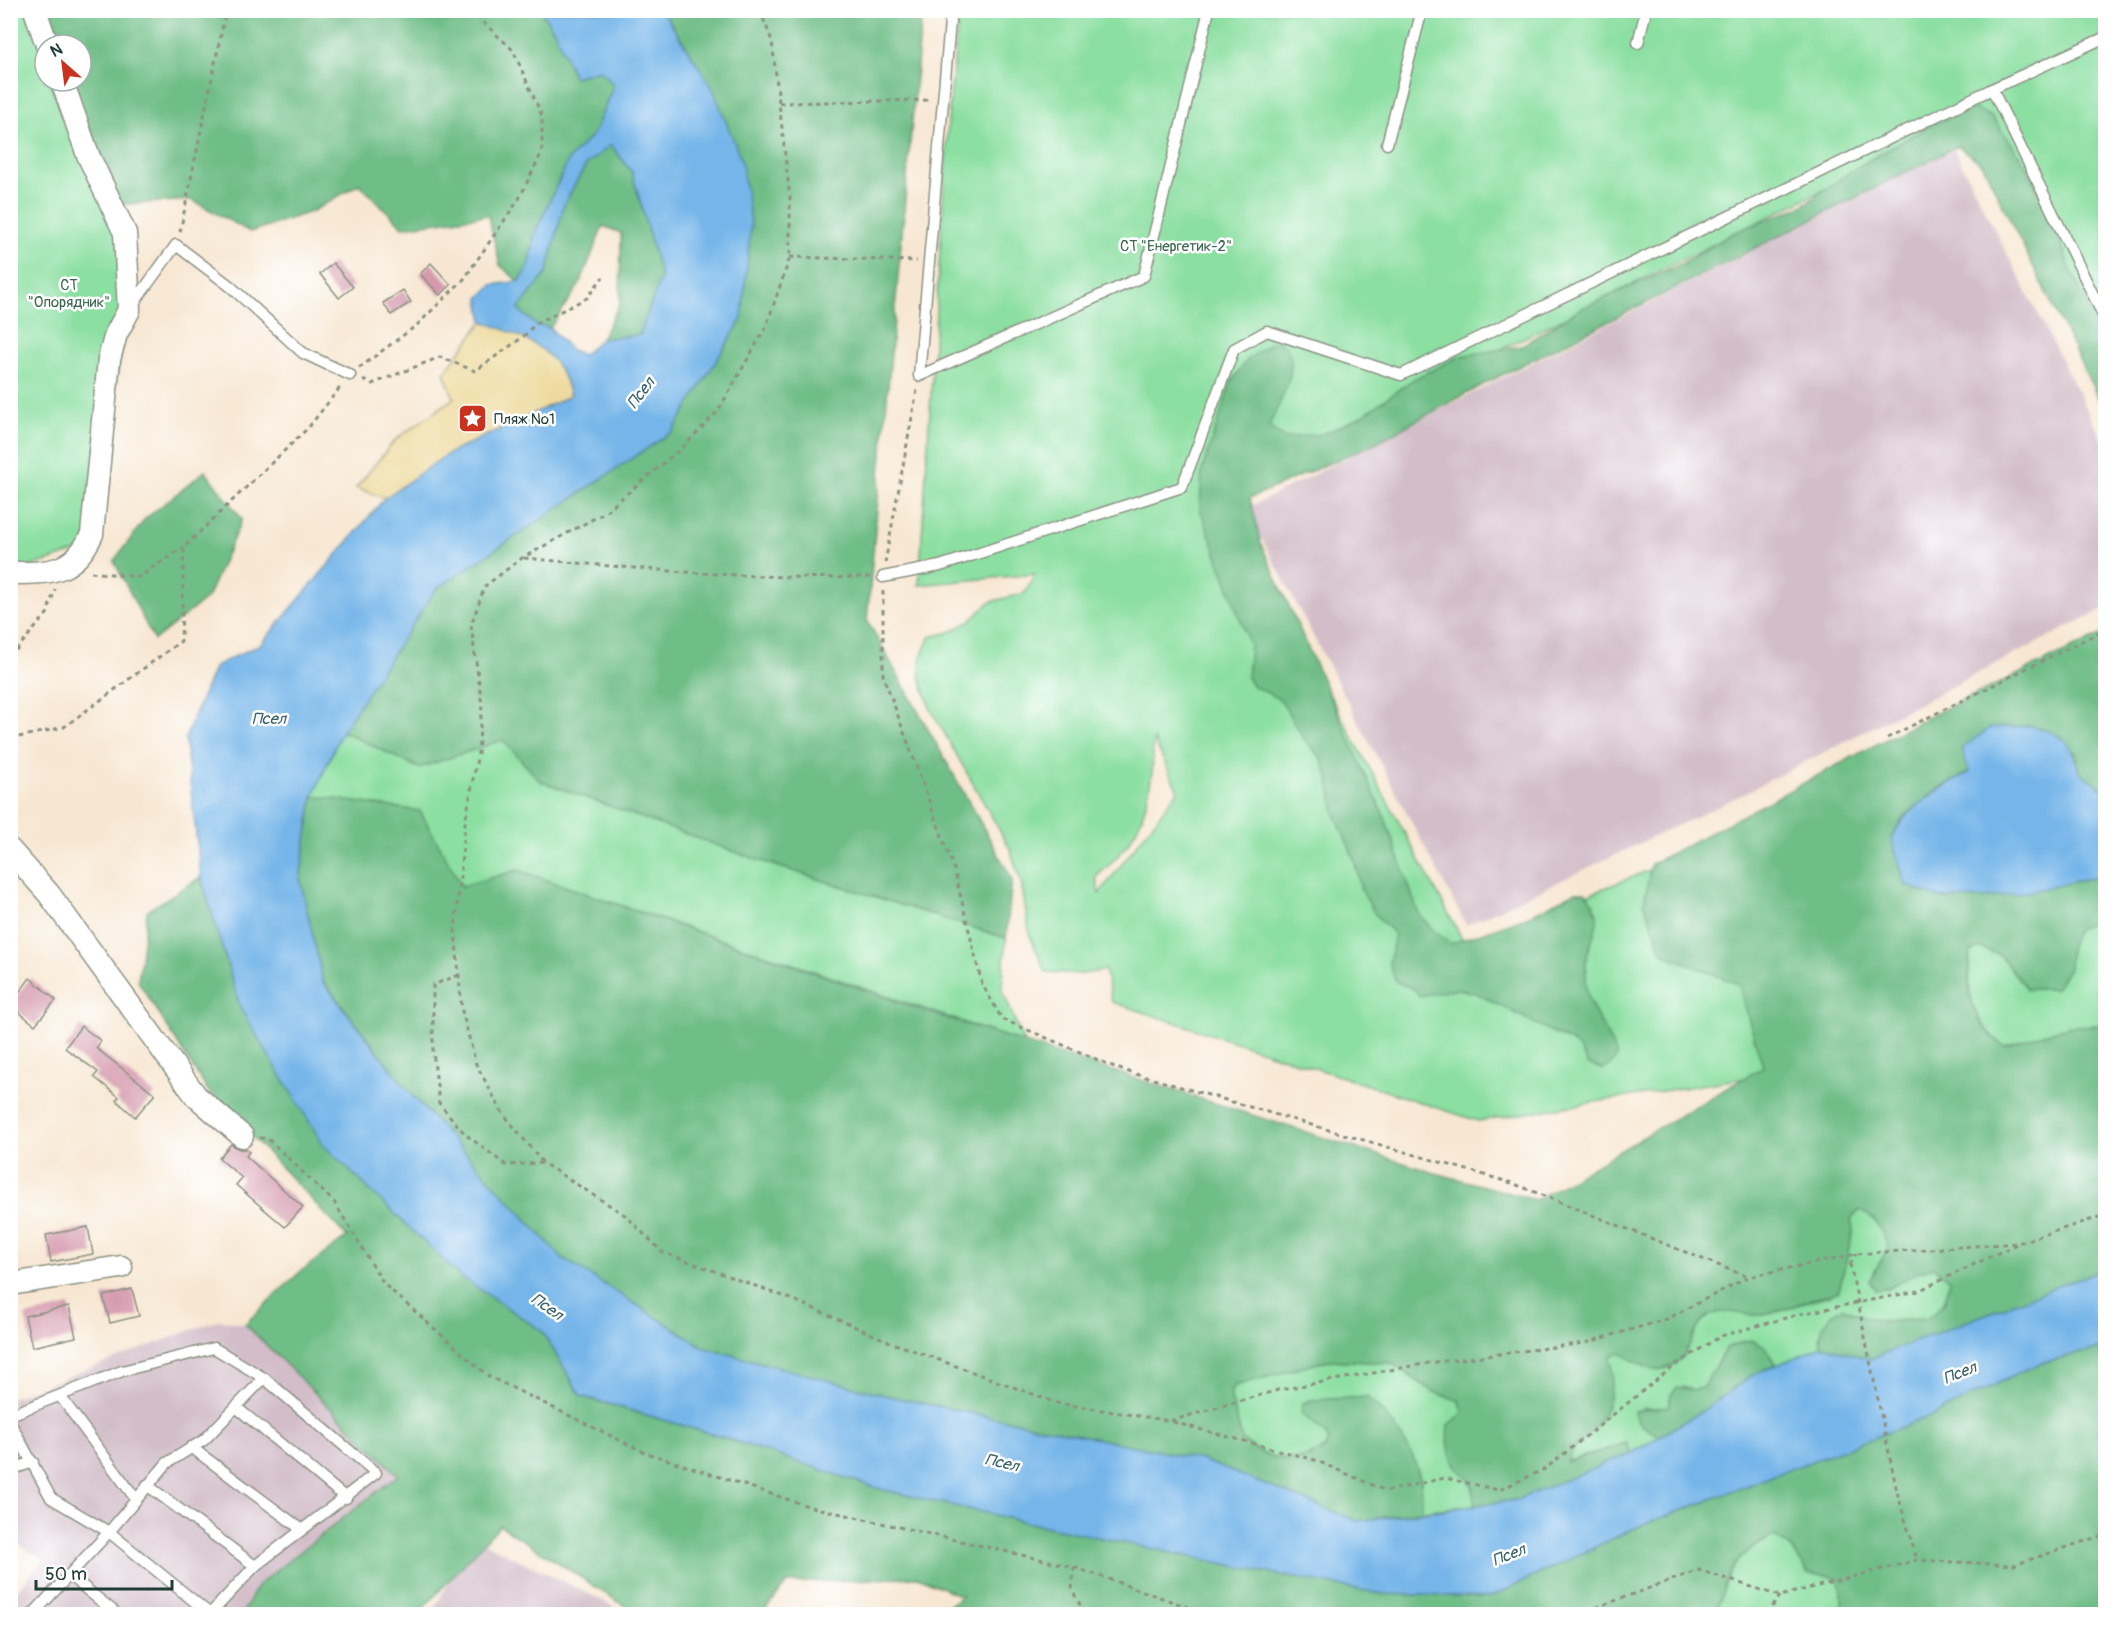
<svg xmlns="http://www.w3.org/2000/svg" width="2116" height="1625" font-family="Pangolin,sans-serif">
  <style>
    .industrial { fill: #d2bdc8 }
    .green { fill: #8bdfa1; stroke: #558e6a; stroke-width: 1.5; fill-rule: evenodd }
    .forest { fill: #70be87; stroke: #487e5e; stroke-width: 1.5 }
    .sand { fill: #eeda9e; stroke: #868c69; stroke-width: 1.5 }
    .water { fill: #74b5e9; stroke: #4a798e; stroke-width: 1.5; fill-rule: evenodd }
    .building { fill: #d59aae }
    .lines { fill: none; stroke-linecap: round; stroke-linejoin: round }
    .lane-casing { stroke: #8b9283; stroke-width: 13 }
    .street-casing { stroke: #8b9283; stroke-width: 25 }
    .path { stroke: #8b9283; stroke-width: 3; stroke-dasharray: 4.5 4.5; stroke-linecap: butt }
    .lane { stroke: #fff; stroke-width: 10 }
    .street { stroke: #fff; stroke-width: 22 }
    .path-bridge { stroke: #8b9283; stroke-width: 3; stroke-dasharray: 4.5 4.5; stroke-linecap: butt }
    .labels { text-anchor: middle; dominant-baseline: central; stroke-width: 5; stroke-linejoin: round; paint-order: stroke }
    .park-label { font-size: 15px; fill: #3a664f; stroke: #fff }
    .poi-label { font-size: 15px; fill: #1f3d34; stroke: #fff; text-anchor: start }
    .water-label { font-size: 16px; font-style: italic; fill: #39616a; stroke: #fff }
  </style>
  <rect width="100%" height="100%" fill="#fff"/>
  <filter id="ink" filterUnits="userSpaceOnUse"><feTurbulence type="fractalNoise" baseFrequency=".0167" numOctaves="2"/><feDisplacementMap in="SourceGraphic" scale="12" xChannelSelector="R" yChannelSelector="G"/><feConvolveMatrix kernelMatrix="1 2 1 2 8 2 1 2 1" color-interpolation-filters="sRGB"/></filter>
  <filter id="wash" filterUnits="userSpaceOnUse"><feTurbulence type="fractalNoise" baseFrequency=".008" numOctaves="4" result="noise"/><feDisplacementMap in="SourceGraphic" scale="24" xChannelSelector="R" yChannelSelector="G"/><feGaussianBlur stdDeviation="1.35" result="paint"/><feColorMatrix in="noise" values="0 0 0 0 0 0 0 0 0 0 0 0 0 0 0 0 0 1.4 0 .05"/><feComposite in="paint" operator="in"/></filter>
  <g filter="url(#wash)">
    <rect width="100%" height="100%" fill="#f7e7d2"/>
    <g class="industrial">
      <path d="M1953,148L2105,445V608L1721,805L1466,925L1246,509Z"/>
      <path d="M218,1320L245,1324L398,1475L258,1585L242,1614H11L10,1599L44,1560L11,1540V1398Z"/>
      <path d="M474,1538L630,1614H431Z"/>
    </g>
    <g class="green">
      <path d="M10,11H36L45,64V81H48L113,205L129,310L85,549L10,573Z"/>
      <path d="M959,11H2105V356L1979,113L1218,489L1465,944L1707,847L1782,1072L1478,1121L1112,1002L1105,970L1082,974L1046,972L1030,936L1021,882L1010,849L930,708L920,677L921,656L930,637L950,632L970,621L990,602L1025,593L1035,574L919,585L948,121ZM1154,740L1178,791L1099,894L1096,877C1133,846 1146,820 1152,772C1153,762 1152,750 1154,740Z"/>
      <path d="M342,731L419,768L503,740L541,781L755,859L1006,938L1002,989L1024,1043L518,870L462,887L420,812L313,796Z"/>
      <path d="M2093,922L2101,925L2105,936V1025L2071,1026L2004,1046C1970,1022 1966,990 1970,951L1981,948L2000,955L2027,989L2069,968L2070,945L2078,928Z"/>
      <path d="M1858,1211C1878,1216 1880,1230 1889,1247L1869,1281L1886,1290L1924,1268L1934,1267L1950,1280C1948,1298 1941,1308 1927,1319C1916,1316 1905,1321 1894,1321C1876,1322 1859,1315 1843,1308L1819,1337L1822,1346L1777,1365L1765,1347L1744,1341L1726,1348L1704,1386L1693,1390L1683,1387L1671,1395L1669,1406L1659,1409L1644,1408L1641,1424L1660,1436L1632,1453L1626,1443L1567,1462L1570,1452L1595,1427L1609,1357L1619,1353C1629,1356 1638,1364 1648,1368C1652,1369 1657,1368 1661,1367C1696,1362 1687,1325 1713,1314C1730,1307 1742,1316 1758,1315C1783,1315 1805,1298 1830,1296L1853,1231L1851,1220Z"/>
      <path d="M1329,1360L1391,1363L1432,1391L1460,1401L1463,1413L1449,1425L1455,1464L1469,1478L1475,1496L1474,1505L1422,1511L1421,1479L1367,1398L1312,1400L1303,1403L1302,1414L1325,1433L1329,1442C1317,1461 1287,1461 1267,1455C1259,1453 1250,1445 1242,1440L1230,1394L1234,1386Z"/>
      <path d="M1774,1536L1791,1548L1808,1573L1840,1578L1843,1609L1847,1614H1713L1717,1610C1731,1565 1731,1558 1774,1536Z"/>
    </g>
    <g class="forest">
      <path d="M36,11H541L554,30L574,77L601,70L614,84L594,133L569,159L535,233L530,263L519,282L500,265L488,215L403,227L359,184L313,211L250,232L192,200L113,205L48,81H81V45H45V64Z"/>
      <path d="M663,11H922L867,620L1012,879L1006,938L755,859L540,781L503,740L419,768L342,731L435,590L673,431L712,87Z"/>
      <path d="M1973,108L1992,117L2021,157L2054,219L2068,264L2105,340V412L1983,165L1958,146L1488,382L1373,444L1250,498L1261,544L1385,818L1418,912L1430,927L1450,944L1529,916L1575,892H1585C1607,918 1594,929 1587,956C1585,964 1586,976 1586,984C1588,1010 1610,1033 1617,1057L1611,1065L1603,1070L1588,1064L1578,1047L1571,1042L1476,993L1458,989L1420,996L1414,989L1396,982L1389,963L1395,935L1375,914L1361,889L1354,859L1335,814L1328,775L1321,758L1304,739L1280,699L1253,686L1247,678L1250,646L1200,509L1202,470L1231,382L1248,359L1271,343L1281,342C1306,362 1278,403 1269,427L1284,438L1323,434L1362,416L1412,380L1460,356L1521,346L1578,310L1681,264L1733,233L1802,206L1854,169L1930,125Z"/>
      <path d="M611,145L632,172L661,277L640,335L601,339L620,303L621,233L603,226L580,284L550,328L535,324L518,309L547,273L564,204L586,165Z"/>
      <path d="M205,471L242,519L207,598L154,640L114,561L145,519Z"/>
      <path d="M2105,633V790L2079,772L2076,753L2033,726L1990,728L1969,772L1933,792L1902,819L1891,838L1906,885L1943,899L1972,898L2073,882L2105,874V936L2101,925L2093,922L2078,928L2070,945L2069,968L2056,989H2027L2000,955L1981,948L1970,952C1966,990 1970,1022 2004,1046L2071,1026L2105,1025V1268L1870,1359L1822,1346C1818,1329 1826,1315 1843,1308C1859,1315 1876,1322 1894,1321C1905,1321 1916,1316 1927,1319L1945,1302L1950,1280L1934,1267C1913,1270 1897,1290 1875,1290L1869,1281L1889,1247C1880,1230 1878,1216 1858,1211L1851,1220L1853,1231L1839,1291C1831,1295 1825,1295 1817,1297C1798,1303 1780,1313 1760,1315C1743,1317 1729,1307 1711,1315C1688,1326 1692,1366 1661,1369C1646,1371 1632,1358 1619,1353L1609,1357C1616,1379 1609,1411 1594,1429C1584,1440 1571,1447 1567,1462L1626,1443L1632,1453L1516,1500L1474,1505C1476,1477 1465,1481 1454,1463C1447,1451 1448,1439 1449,1425L1463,1413L1460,1401L1432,1391L1391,1363L1329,1360L1234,1386L1230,1394L1242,1440C1250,1445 1259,1453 1267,1455C1287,1462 1317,1461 1329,1442L1325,1433L1302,1414L1303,1403L1312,1400L1367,1397C1390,1417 1414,1449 1420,1479C1423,1489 1421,1501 1422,1511L1357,1521L1202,1460L892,1397L705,1348L562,1258L411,1094L323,981L300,879L313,796L420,811L462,886L518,870L937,1015L1435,1173L1536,1200L1763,1067L1738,984L1663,954L1644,903L1651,864L1928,717Z"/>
      <path d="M201,877L241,1010L461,1277L542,1331L581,1396L719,1436L880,1489L1030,1523L1254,1570L1383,1594L1491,1597L1637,1527L1931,1416L2040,1363L2105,1347V1614H1847L1843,1609L1839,1578L1808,1573L1791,1548L1774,1536C1731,1558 1731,1565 1717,1610L1713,1614H939L961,1596L918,1577L787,1583L762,1614H637L500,1525L418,1614H242L258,1585L398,1475L245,1324L300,1272L347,1237L206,1088L138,981L147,911Z"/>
      <path d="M1751,1340L1765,1347L1777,1365L1751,1376L1704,1410L1660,1436C1649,1430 1635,1424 1634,1411L1669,1406L1671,1395L1677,1387L1693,1390L1704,1386L1726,1348Z"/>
    </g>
    <path class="sand" d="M483,321C525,338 559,347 570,396L448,454L385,498L356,488L395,440L454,398L444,373Z"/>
    <g class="water">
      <path d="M541,11H663L712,87L741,159L751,223L742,319L673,431L435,590L342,731L313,796L300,879L323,982L411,1094L562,1258L705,1348L892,1397L1202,1460L1357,1521L1516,1500L1632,1453L1704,1410L1751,1376L1822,1346L1870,1359L2105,1268V1347L2040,1363L1931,1416L1637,1527L1491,1597L1383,1594L1254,1570L1030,1523L880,1489L719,1436L581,1396L542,1331L461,1277L324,1146L241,1010L201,877L185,738L215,666L261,644L385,498L448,454L570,396C560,348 524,338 483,321L479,298L492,285L520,281L530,263L535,233L569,159L594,133L614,85L600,70L574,77L554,30ZM611,145L632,172L661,277L640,335L601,339L583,355L571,350L550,328L535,324L518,309L547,273L564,204L586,165Z"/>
      <path d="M2033,726C2062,734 2074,742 2079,772L2105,790V874C2057,886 1995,902 1946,898C1933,898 1918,889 1906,885L1891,838C1910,804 1937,792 1969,772L1962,748L1990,728Z"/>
    </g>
    <g id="blocks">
      <g class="building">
        <path d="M333,263L353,287L339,298L320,274Z"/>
        <path d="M431,263L451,285L440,295L420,274Z"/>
        <path d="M403,290L411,302L391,315L383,303Z"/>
        <path d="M30,978L56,1000L35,1025L10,1005Z"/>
        <path d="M81,1026L101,1041L96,1048L155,1094L135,1117L116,1100L119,1097L94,1077L98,1072L65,1048Z"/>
        <path d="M231,1144L239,1149H246L249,1152L246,1156L303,1207L285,1227L236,1185L242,1178L219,1158Z"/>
        <path d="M88,1227L93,1254L51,1262L46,1235Z"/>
        <path d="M132,1289L139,1316L110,1323L103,1296Z"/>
        <path d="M69,1306L76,1337L32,1347L25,1316Z"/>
      </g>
    </g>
  </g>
  <g filter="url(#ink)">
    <use href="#blocks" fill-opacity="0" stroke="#8b9283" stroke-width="1.5"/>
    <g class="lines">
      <defs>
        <g id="lane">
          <path d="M951,10L919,376L1144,276L1209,10"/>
          <path d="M2106,37L1992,89L2106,321"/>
          <path d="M1638,43L1646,10"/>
          <path d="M1387,144L1422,10"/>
          <path d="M131,307L176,245L230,286L303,353L350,375"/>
          <path d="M883,577L940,566L1182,487L1234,349L1267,331L1401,375L1992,89"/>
          <path d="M60,1396L135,1498"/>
          <path d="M236,1407L346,1498"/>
          <path d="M10,1415L122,1371L214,1348L264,1378L376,1473L255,1566L211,1613"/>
          <path d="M10,1422L51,1498L109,1532L210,1614"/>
          <path d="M191,1447L301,1529"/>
          <path d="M10,1470L33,1462"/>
          <path d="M147,1485L255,1566"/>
          <path d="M69,1575L117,1614"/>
          <path d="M33,1614L109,1532L167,1463L204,1440L264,1378"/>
        </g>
        <g id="street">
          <path d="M35,10L47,45"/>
          <path d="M10,573C49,573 74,574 92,534L109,359L116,334L129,310L125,233L88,155L62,81"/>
          <path d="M10,850L49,894L196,1096L242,1136"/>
          <path d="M10,1284L121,1267"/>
        </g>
      </defs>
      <use href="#lane" class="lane-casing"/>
      <use href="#street" class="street-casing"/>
      <g class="path">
        <path d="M760,10L772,41L790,198V257L766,327L718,411L685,445L604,513L522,558L485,586L471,625L482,705L478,753L465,823L455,930L462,1011L476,1064L502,1112L543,1163L625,1215L662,1252L794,1300L890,1342L1057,1403L1170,1421L1278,1390L1429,1363L1585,1343L1667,1319L1748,1277L1856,1254L2018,1243L2106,1215"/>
        <path d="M779,103L930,100"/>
        <path d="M180,232L226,10"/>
        <path d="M790,257L917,261"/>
        <path d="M359,368L417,325L464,279L519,199L542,152V116L513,50L470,10"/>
        <path d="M363,380L372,384L440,357L475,371L523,337L535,324L587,298L603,277"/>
        <path d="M524,558C640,569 755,580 871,577"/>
        <path d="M885,563L917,390"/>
        <path d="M91,572L139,577L184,547"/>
        <path d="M883,591V675L954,869L982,984L1002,1019L1122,1070L1512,1183L1748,1277"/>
        <path d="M10,657L47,614L55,589"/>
        <path d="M1887,738L2106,629"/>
        <path d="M10,739L64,727L181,641L184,547L308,428L342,385"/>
        <path d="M459,975L433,985V1051L439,1103L465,1134L506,1165L543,1163"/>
        <path d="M260,1138H267L334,1202L384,1284L488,1376L644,1452L811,1507L1074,1567L1208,1614"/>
        <path d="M1850,1264L1856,1254"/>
        <path d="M1173,1422L1315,1460L1386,1491L1445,1478L1499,1490L1545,1469L1678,1363L1721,1336L1800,1314L1918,1291L2017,1244"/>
        <path d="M1897,1492L1917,1560"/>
        <path d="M1074,1567L1072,1590L1085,1614"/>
        <path d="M1579,1614L1699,1570L1780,1596L1917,1560L2014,1565L2106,1534"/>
        <path d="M1767,1614L1780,1596"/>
      </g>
      <use href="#lane" class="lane"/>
      <use href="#street" class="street"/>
      <path class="path-bridge" d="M1850,1264L1897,1492"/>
    </g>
  </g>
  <defs>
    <symbol id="sight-square" viewBox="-11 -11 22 22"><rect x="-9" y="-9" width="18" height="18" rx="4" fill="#c8321e" stroke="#fff"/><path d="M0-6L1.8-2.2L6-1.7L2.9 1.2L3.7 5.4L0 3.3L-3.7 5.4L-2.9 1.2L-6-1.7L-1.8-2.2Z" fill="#fff"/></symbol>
  </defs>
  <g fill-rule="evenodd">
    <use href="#sight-square" x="456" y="402" width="33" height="33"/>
  </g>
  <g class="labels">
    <g class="park-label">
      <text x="1176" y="246">СТ "Енергетик-2"</text>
      <text x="69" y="285">СТ<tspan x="69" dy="17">"Опорядник"</tspan></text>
    </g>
    <g class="poi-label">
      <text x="494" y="419">Пляж №1</text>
    </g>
    <g class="water-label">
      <text transform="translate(641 393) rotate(-53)">Псел</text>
      <text x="269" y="719">Псел</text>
      <text transform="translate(547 1307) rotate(35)">Псел</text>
      <text transform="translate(1960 1373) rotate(-22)">Псел</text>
      <text transform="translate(1002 1463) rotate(13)">Псел</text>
      <text transform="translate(1509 1555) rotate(-22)">Псел</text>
    </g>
  </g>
  <rect width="2116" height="1625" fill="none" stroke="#fff" stroke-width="36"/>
  <g transform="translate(63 63) rotate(332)"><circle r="28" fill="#ffffff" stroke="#a5b1ae" stroke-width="1.5"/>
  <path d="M0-4.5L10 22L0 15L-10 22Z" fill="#c8321e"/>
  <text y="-9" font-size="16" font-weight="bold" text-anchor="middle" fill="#1f3d34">N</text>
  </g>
  <path d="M36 1580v9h136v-9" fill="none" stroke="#1f3d34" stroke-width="3"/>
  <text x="45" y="1580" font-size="18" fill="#1f3d34" stroke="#ffffff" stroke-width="4.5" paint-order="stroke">50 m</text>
</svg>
